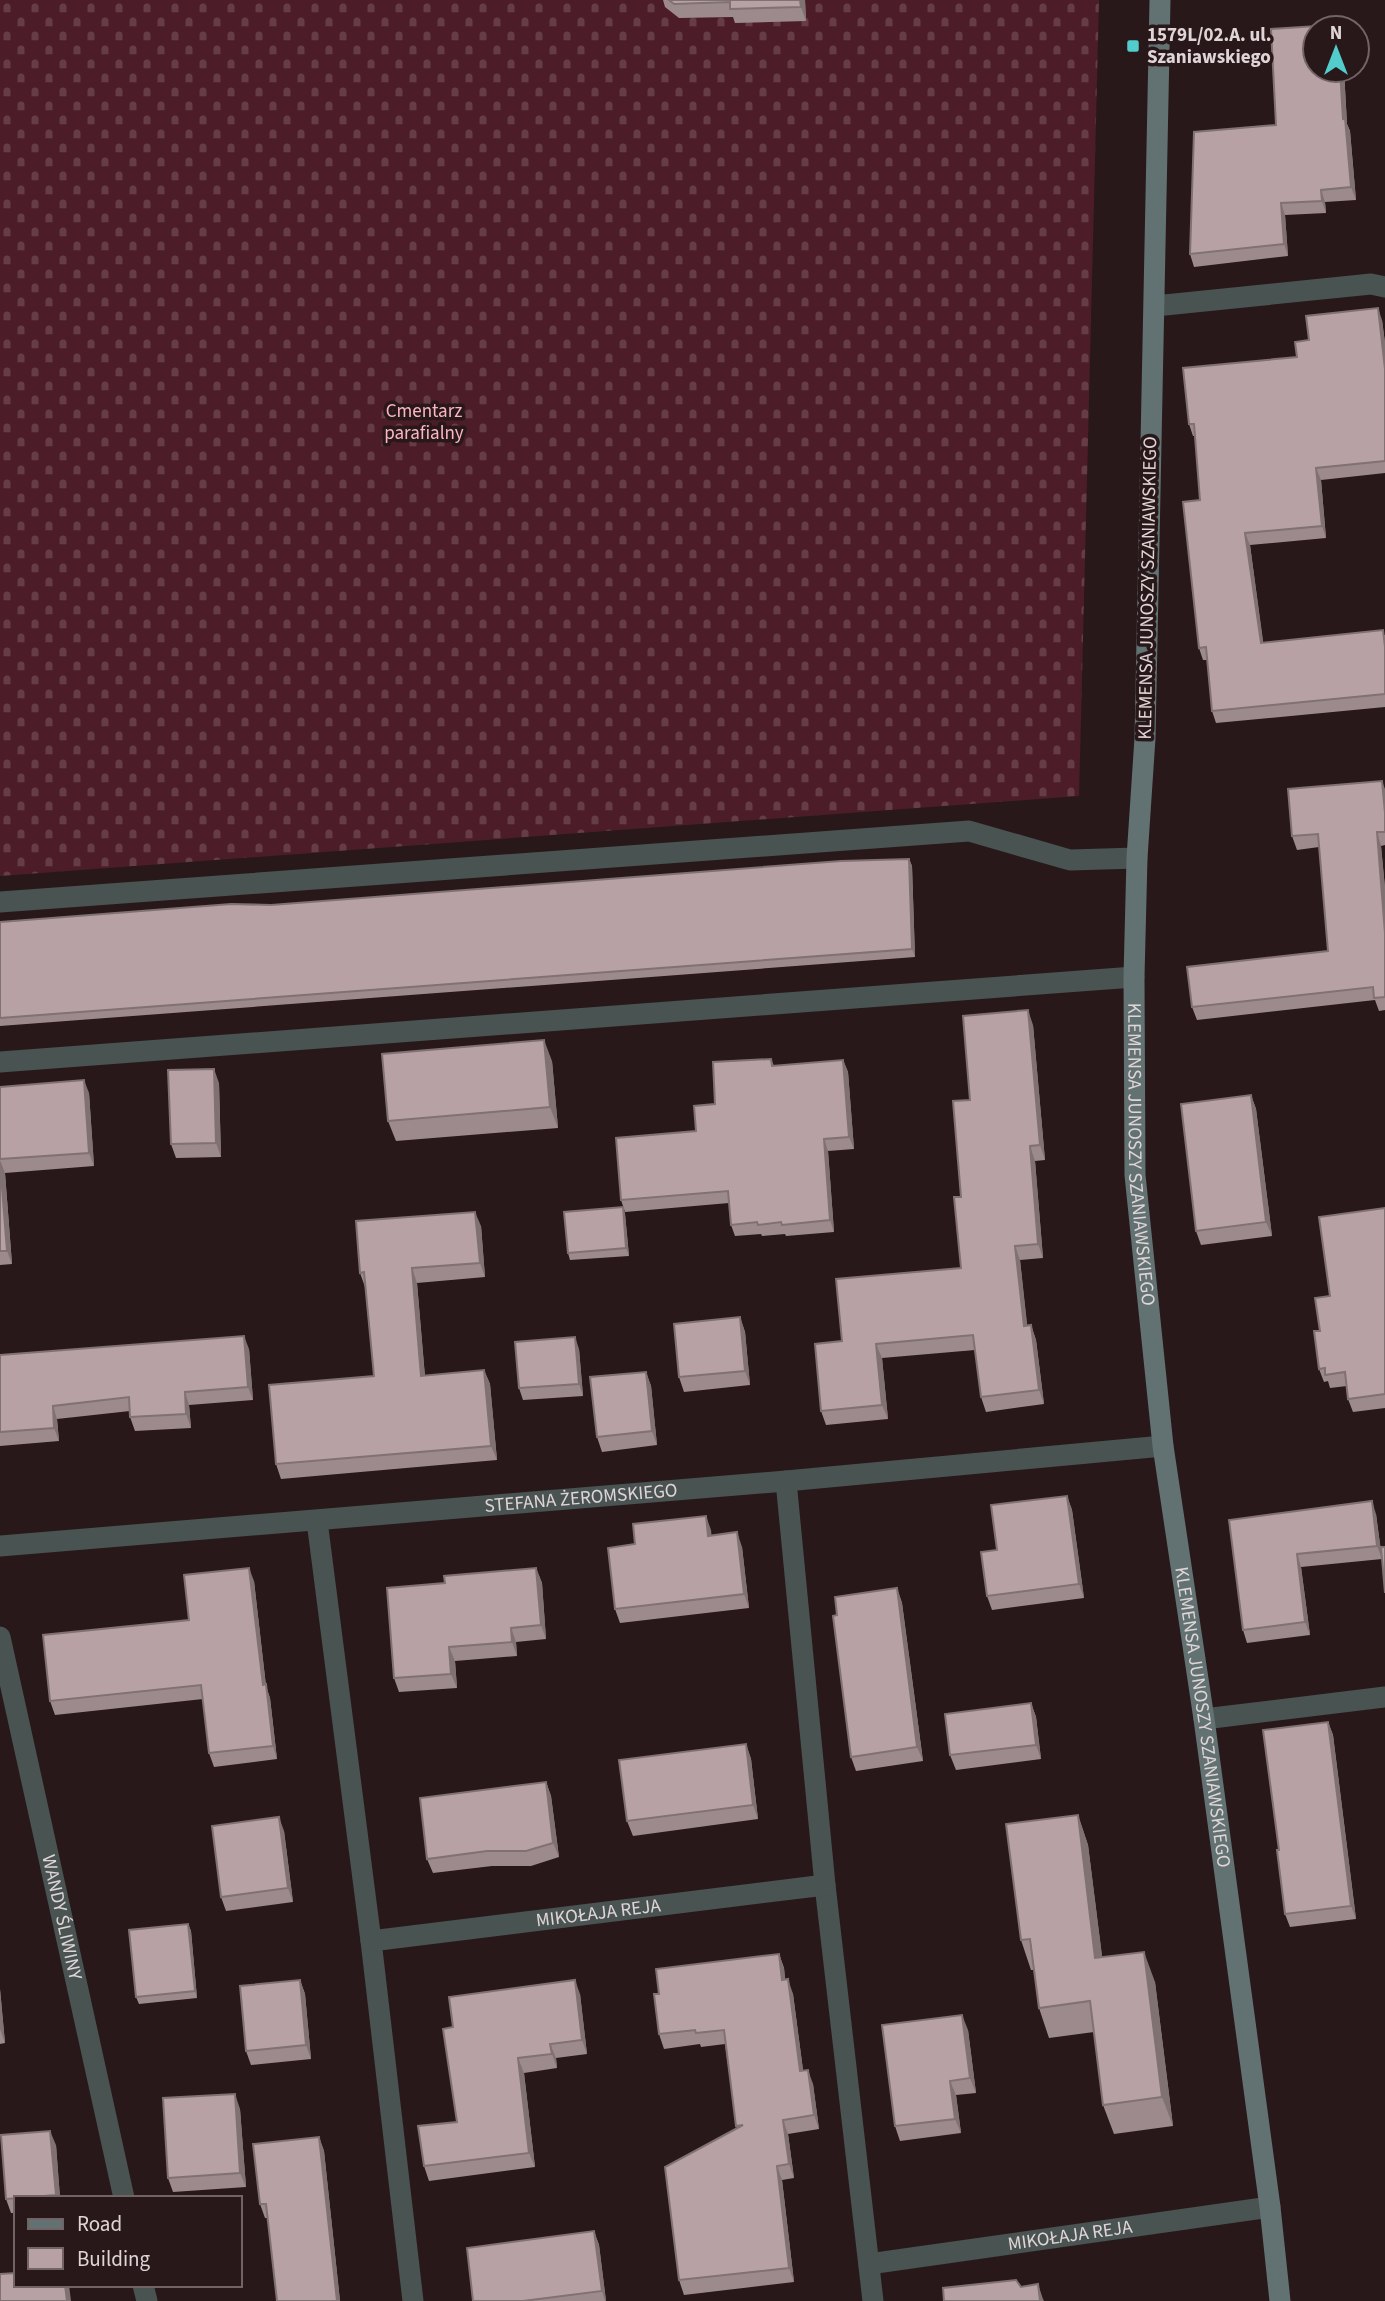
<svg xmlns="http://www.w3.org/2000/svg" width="1385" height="2301" font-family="'Source Sans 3',sans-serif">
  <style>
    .cemetery { fill: url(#cemetery-stones) }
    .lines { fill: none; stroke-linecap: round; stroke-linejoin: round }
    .lane { stroke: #495352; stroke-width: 21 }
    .street { stroke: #495352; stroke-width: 21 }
    .secondary { stroke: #627171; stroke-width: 21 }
    .wall { fill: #9d8a8d }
    .shaded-wall { fill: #807173 }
    .building { fill: #b7a1a4; stroke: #807173; stroke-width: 2 }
    .poi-dot { fill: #52cdcc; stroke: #28181a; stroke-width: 2.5 }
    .labels { text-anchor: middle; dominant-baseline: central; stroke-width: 7; stroke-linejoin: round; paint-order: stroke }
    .poi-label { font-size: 19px; font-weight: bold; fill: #e0d5d6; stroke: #28181a; text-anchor: start }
    .park-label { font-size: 19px; fill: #fbb6c2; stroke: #28181a }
    .street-label { font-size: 19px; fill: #e0d5d6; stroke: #28181a }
  </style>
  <defs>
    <pattern id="cemetery-stones" width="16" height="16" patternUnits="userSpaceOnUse" patternTransform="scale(1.75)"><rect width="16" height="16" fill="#4c1d28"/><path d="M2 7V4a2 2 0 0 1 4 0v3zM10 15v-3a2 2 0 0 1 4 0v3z" fill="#663d46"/></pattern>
  </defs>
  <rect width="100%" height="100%" fill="#28181a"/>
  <path class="cemetery" d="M0,0H1099L1079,796L0,876Z"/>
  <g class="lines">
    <g class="lane">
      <path d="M0,902L969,831L1070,860L1137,858"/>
      <path d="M0,1062L1134,977"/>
    </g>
    <g class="street">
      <path d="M1155,306L1371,284L1385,287"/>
      <path d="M786,1481L825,1885L873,2301"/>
      <path d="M317,1521L371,1941L413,2301"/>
      <path id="s1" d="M0,1546L786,1481L1163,1446"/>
      <path id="s2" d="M0,1637L124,2198"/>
      <path d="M1204,1719L1385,1697"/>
      <path id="s3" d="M371,1941L825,1885"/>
      <path id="s4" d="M869,2264L1270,2207"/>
      <path d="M143,2285L147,2301"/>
    </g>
    <path class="secondary" id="s5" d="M1160,0L1145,738L1137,858L1134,977L1135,1175L1163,1446L1204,1719L1270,2207L1280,2301"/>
  </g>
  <g class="wall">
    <path d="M663,0H805L806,21L735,23L733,17L679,18L665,7Z"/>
    <path d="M1315,70H1344L1347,124L1350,131L1356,200L1325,202L1326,213L1285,215L1288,256L1194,267L1190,254L1276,125Z"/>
    <path d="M1382,320L1385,343V473L1321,480L1326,538L1250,545L1263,643L1385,635V707L1216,723L1212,711L1207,660H1203L1199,648L1200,500L1195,436H1193L1189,424L1297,357L1309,340Z"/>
    <path d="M1385,789V845L1381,846L1385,888V1010L1379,1011L1375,1000L1197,1020L1192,1007L1328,951L1319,847L1297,850L1292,836Z"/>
    <path d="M909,859L912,866L915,957L0,1026V922L271,905Z"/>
    <path d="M1033,1025L1045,1160L1035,1161L1043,1258L1020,1260L1027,1326L1031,1325L1036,1340L1044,1404L986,1412L981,1397L975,1350L882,1358L888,1419L826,1425L821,1411L842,1341L961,1268V1197L970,1100Z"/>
    <path d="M771,1059L774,1066L843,1060L848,1072L854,1149L828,1151L834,1232L786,1236L785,1234L762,1236L761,1234L735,1236L731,1225L729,1203L625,1212L621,1200L696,1131L715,1104Z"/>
    <path d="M552,1061L558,1128L396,1141L388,1121Z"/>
    <path d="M219,1083L221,1157L176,1158L171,1144Z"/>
    <path d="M0,1087L89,1093L94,1166L5,1173L12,1264L0,1265Z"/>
    <path d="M1251,1095L1256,1109L1272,1236L1201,1245L1196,1231Z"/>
    <path d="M623,1207L625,1214L629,1256L570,1260L568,1253Z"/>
    <path d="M1385,1208V1408L1353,1412L1348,1399L1347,1386L1330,1388L1328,1381L1324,1382L1319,1369L1320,1331L1330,1296Z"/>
    <path d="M481,1226L485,1277L417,1283L425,1376L484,1370L490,1384L497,1460L281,1479L276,1464L374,1376L365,1287L360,1273Z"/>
    <path d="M740,1317L745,1332L750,1385L684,1392L679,1377Z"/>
    <path d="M249,1349L253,1400L189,1405L191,1428L135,1431L130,1417V1411L57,1419L59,1441L0,1446V1355Z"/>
    <path d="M579,1349L583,1396L523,1400L519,1388Z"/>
    <path d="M646,1372L651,1386L657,1445L602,1452L597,1437Z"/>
    <path d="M1067,1496L1072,1510L1084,1598L992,1610L987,1596L997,1550Z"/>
    <path d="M1376,1514L1382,1559L1301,1567L1310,1635L1247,1643L1243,1630L1229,1520Z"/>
    <path d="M706,1516L711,1535L742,1547L749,1608L620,1623L615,1609L635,1544Z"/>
    <path d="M536,1568L542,1583L546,1639L516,1642L517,1656L455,1661L457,1688L399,1692L394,1678L445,1583Z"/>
    <path d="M254,1581L266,1686L270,1698L277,1759L214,1767L209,1753L203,1699L55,1715L50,1701Z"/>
    <path d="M897,1588L902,1603L923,1761L856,1771L851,1757L837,1615Z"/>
    <path d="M1031,1703L1036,1717L1041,1759L956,1770L950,1755Z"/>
    <path d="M1328,1722L1333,1735L1356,1919L1290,1927L1285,1914Z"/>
    <path d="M746,1744L751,1759L758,1819L633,1836L627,1821Z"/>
    <path d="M546,1782L551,1796L559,1857L531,1866H492L433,1873L427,1859Z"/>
    <path d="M1078,1815L1088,1845L1102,1957L1155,1982L1173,2126L1114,2134L1103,2105L1094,2032L1049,2038L1039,2008L1034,1970H1031L1021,1940Z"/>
    <path d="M284,1831L293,1902L226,1911L221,1897Z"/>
    <path d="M188,1924L191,1931L197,1998L139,2004L136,1997Z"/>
    <path d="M779,1954L784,1968L785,1980L793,1994L803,2070L813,2084L819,2129L788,2134L794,2178L782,2180L794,2282L684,2295L679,2280L737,2129L725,2044L701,2047L700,2044L664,2049L659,2034V1994Z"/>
    <path d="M300,1980L305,1994L311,2059L251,2065L246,2051Z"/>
    <path d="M0,1989L5,2043L0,2044Z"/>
    <path d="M580,1994L587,2054L556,2058L557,2068L524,2073L535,2167L429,2181L424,2166L457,2122L453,2027Z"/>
    <path d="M968,2030L976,2093L956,2095L961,2133L900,2141L895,2126Z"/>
    <path d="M240,2109L246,2187L173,2192L168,2178Z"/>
    <path d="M319,2137L324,2151L340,2301H277L268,2218H265L260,2204Z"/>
    <path d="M56,2145L60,2198H16V2213H11L6,2199Z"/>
    <path d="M594,2231L599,2245L606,2301H473Z"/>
  </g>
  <g class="shaded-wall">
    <path d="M800,0H805L806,21L801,7Z"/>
    <path d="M1340,70H1344L1347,124L1350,131L1356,200L1351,187L1343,119Z"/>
    <path d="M1321,190L1325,202L1326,213L1322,201Z"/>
    <path d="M1281,203L1285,215L1288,256L1284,244Z"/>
    <path d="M1378,308L1382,320L1385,343V369Z"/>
    <path d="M1316,468L1321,480L1326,538L1322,526Z"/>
    <path d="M1245,533L1250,545L1265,655L1261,643Z"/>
    <path d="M1382,781L1385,789V813Z"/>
    <path d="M1377,832L1381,846L1385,888V933Z"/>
    <path d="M909,859L912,866L915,957L912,949Z"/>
    <path d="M1028,1010L1033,1025L1045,1160L1040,1145Z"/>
    <path d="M544,1040L552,1061L558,1128L550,1107Z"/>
    <path d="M843,1060L848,1072L854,1149L849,1137Z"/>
    <path d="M214,1069L219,1083L221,1157L216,1143Z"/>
    <path d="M84,1080L89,1093L94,1166L89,1153Z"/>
    <path d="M1251,1095L1256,1109L1272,1236L1266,1222Z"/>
    <path d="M824,1139L828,1151L834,1232L830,1220Z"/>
    <path d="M1030,1146L1035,1161L1043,1258L1038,1244Z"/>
    <path d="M0,1160L5,1173L12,1264L7,1251Z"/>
    <path d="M623,1207L625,1214L629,1256L626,1248Z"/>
    <path d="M475,1212L481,1226L485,1277L480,1263Z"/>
    <path d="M1015,1246L1020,1260L1029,1341L1024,1326Z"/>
    <path d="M412,1268L417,1283L426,1390L421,1376Z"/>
    <path d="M740,1317L745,1332L750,1385L745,1371Z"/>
    <path d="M1031,1325L1036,1340L1044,1404L1039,1390Z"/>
    <path d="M244,1336L249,1349L253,1400L248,1387Z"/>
    <path d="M575,1337L579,1349L583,1396L579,1384Z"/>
    <path d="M876,1344L882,1358L888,1419L882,1405Z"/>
    <path d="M484,1370L490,1384L497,1460L491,1446Z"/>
    <path d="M646,1372L651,1386L657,1445L652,1431Z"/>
    <path d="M185,1392L189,1405L191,1428L186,1414Z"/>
    <path d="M53,1406L57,1419L59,1441L54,1428Z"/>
    <path d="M1067,1496L1072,1510L1084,1598L1079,1584Z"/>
    <path d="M1372,1501L1376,1514L1382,1559L1377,1546Z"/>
    <path d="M706,1516L711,1530L713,1550L708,1536Z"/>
    <path d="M737,1532L742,1547L749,1608L744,1594Z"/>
    <path d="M1297,1554L1301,1567L1310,1635L1305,1622Z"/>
    <path d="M249,1568L254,1581L266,1686L270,1698L277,1759L273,1746L263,1685Z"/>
    <path d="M536,1568L542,1583L546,1639L541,1625Z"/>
    <path d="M897,1588L902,1603L923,1761L917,1747Z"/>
    <path d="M511,1628L516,1642L517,1656L512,1642Z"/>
    <path d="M449,1647L455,1661L457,1688L451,1674Z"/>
    <path d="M1031,1703L1036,1717L1041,1759L1036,1745Z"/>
    <path d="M1328,1722L1333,1735L1356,1919L1351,1906Z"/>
    <path d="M746,1744L751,1759L758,1819L753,1805Z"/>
    <path d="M546,1782L551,1796L559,1857L553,1843Z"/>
    <path d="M1078,1815L1088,1845L1106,1987L1095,1958Z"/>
    <path d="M279,1817L284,1831L293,1902L288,1888Z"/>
    <path d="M188,1924L191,1931L197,1998L195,1991Z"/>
    <path d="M1144,1952L1155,1982L1173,2126L1162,2097Z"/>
    <path d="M779,1954L784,1968L787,1994L782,1980Z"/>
    <path d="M788,1979L793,1994L805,2085L800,2071Z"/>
    <path d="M300,1980L305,1994L311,2059L306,2045Z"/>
    <path d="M575,1980L580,1994L587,2054L582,2040Z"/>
    <path d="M0,1989L5,2043L0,2029Z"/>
    <path d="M962,2015L968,2030L976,2093L970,2078Z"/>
    <path d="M550,2044L556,2058L557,2068L552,2054Z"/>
    <path d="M518,2058L524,2073L535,2167L529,2153Z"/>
    <path d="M808,2070L813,2084L819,2129L814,2115Z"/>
    <path d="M950,2081L956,2095L961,2133L955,2119Z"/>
    <path d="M235,2094L240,2109L246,2187L240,2173Z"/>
    <path d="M783,2120L788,2134L794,2178L789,2164Z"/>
    <path d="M50,2131L56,2145L60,2198H57L56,2195Z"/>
    <path d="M319,2137L324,2151L340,2301H337Z"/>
    <path d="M777,2166L782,2180L794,2282L789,2268Z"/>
    <path d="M594,2231L599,2245L606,2301H605L602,2291Z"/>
    <path d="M1038,2284L1043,2299L1044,2301H1040Z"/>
    <path d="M65,2285H69L71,2301H67Z"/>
  </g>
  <g class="building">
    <path d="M669,0H800L801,7L730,9V2L674,4Z"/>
    <path d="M1317,26V28H1315V70H1340L1343,119L1345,118L1351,187L1321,190L1322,201L1281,203L1284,244L1190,254L1194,132L1276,125L1271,29Z"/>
    <path d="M1378,308L1385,369V461L1316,468L1322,526L1245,533L1261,643L1383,630L1385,647V694L1212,711L1206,647L1199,648L1183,502L1200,500L1194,424H1189L1183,368L1297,357L1295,342L1309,340L1306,316Z"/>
    <path d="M1382,781L1385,813V832H1377L1385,933V997L1374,998L1373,987L1192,1007L1187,967L1328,951L1318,834L1292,836L1288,789Z"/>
    <path d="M909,859L912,949L0,1018V922L231,904L271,905L841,861Z"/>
    <path d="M1028,1010L1040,1145L1030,1146L1038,1244L1015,1246L1024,1326L1031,1325L1039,1390L981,1397L973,1335L876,1344L882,1405L821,1411L815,1344L842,1341L836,1279L961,1268L954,1197H961L953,1101L970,1100L963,1016Z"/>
    <path d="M544,1040L550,1107L388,1121L382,1054Z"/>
    <path d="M771,1059L772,1066L843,1060L849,1137L824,1139L830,1220L782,1225L781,1222L758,1225L757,1222L731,1225L728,1191L621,1200L616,1138L696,1131L694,1106L715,1104L713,1062Z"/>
    <path d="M214,1069L216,1143L171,1144L168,1070Z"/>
    <path d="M84,1080L89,1153L0,1159V1087Z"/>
    <path d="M1251,1095L1266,1222L1196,1231L1181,1104Z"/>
    <path d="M0,1162L7,1251H0Z"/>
    <path d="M623,1207L626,1248L568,1253L564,1212Z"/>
    <path d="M1385,1208V1394L1348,1399L1345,1372L1325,1375V1368L1319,1369L1314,1331H1320L1315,1298L1330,1296L1319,1217Z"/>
    <path d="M475,1212L480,1263L412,1268L421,1376L484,1370L491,1446L276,1464L269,1385L374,1376L364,1272L360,1273L356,1221Z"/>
    <path d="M740,1317L745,1371L679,1377L674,1324Z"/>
    <path d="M244,1336L248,1387L185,1392L186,1414L130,1417L129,1397L53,1406L54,1428L0,1432V1355Z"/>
    <path d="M575,1337L579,1384L519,1388L515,1342Z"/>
    <path d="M646,1372L652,1431L597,1437L590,1377Z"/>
    <path d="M1067,1496L1079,1584L987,1596L981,1552L997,1550L991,1505Z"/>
    <path d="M1372,1501L1377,1546L1297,1554L1305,1622L1243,1630L1229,1520Z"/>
    <path d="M706,1516L708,1536L737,1532L744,1594L615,1609L608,1548L635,1544L633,1524Z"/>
    <path d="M1381,1547H1385V1593Z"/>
    <path d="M249,1568L263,1685L266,1684L273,1746L209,1753L201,1685L50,1701L43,1635L189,1620L184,1575Z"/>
    <path d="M536,1568L541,1625L511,1628L512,1642L449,1647L451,1674L394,1678L387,1588L445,1583L444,1576Z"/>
    <path d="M897,1588L917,1747L851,1757L833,1616L837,1615L835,1597Z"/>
    <path d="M1031,1703L1036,1745L950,1755L945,1714Z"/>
    <path d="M1328,1722L1351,1906L1285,1914L1277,1850H1279L1263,1730Z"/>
    <path d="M746,1744L753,1805L627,1821L619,1760Z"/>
    <path d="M546,1782L553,1843L526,1851H487L427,1859L420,1798Z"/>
    <path d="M1078,1815L1095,1958L1144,1952L1162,2097L1103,2105L1090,2001L1039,2008L1030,1939L1021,1940L1006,1824Z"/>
    <path d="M279,1817L288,1888L221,1897L212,1826Z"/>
    <path d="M188,1924L195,1991L136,1997L129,1930Z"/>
    <path d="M779,1954L782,1980L788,1979L800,2071L808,2070L814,2115L783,2120L789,2164L777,2166L789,2268L679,2280L665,2167L743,2125L736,2126L724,2030L696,2033L695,2030L659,2034L654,1994H659L656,1969Z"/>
    <path d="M300,1980L306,2045L246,2051L240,1986Z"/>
    <path d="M575,1980L582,2040L550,2044L552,2054L518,2058L529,2153L424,2166L418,2126L457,2122L443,2029L453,2027L449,1997Z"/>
    <path d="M962,2015L970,2078L950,2081L955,2119L895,2126L882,2025Z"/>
    <path d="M235,2094L240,2173L168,2178L163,2098Z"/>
    <path d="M50,2131L56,2195L6,2199L1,2135Z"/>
    <path d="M319,2137L337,2301H277L266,2204H260L253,2144Z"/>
    <path d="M594,2231L602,2291L523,2301H473L467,2248Z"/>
    <path d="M16,2273V2285H65L67,2301H0V2274Z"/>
    <path d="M1016,2280L1021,2287L1038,2284L1040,2301H944L943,2288Z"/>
  </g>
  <rect class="poi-dot" x="1126" y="39" width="14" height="14" rx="3.5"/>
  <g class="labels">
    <g class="poi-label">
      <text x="1147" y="35">1579L/02.A. ul.<tspan x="1147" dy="22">Szaniawskiego</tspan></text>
    </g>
    <g class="park-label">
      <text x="424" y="411">Cmentarz<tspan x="424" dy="22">parafialny</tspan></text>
    </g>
    <g class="street-label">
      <text transform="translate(1148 588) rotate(-89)">KLEMENSA JUNOSZY SZANIAWSKIEGO</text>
      <text stroke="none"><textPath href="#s5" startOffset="1155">KLEMENSA JUNOSZY SZANIAWSKIEGO</textPath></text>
      <text stroke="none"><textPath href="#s1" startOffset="583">STEFANA ŻEROMSKIEGO</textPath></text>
      <text stroke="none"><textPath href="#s5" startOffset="1722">KLEMENSA JUNOSZY SZANIAWSKIEGO</textPath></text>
      <text stroke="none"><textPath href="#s3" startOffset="229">MIKOŁAJA REJA</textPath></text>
      <text stroke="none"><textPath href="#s2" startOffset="287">WANDY ŚLIWINY</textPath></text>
      <text stroke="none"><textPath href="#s4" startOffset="203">MIKOŁAJA REJA</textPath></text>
    </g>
  </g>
  <rect x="14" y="2196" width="228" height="91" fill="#28181a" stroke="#726465" stroke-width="2"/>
  <rect x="28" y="2219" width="35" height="10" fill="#627171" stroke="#726465" stroke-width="2"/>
  <text x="77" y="2231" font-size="21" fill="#e0d5d6">Road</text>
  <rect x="28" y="2248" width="35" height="21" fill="#b7a1a4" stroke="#726465" stroke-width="2"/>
  <text x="77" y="2266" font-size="21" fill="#e0d5d6">Building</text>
  <g transform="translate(1336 49)"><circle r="33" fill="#28181a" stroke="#726465" stroke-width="2"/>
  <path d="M0-5L12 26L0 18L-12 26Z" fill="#52cdcc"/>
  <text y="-10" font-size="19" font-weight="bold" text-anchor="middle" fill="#e0d5d6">N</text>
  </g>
</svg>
